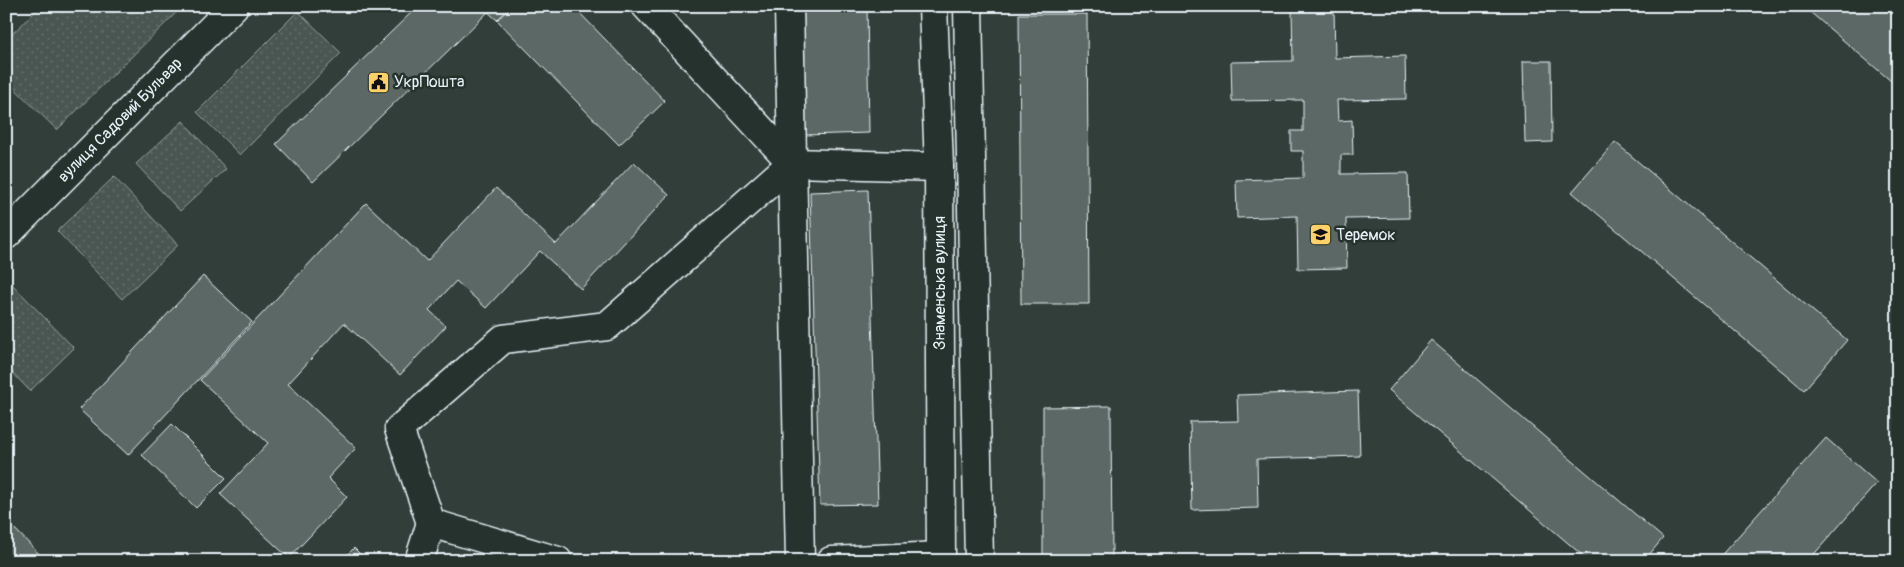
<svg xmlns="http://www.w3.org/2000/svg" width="1904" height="567" font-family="Pangolin,sans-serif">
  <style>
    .grass { fill: url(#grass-dots); stroke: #98a4a4 }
    .building { fill: #5c6865; stroke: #e8f1f8 }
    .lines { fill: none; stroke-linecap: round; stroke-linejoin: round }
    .minor-casing { stroke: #e8f1f8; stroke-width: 31 }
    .major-casing { stroke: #e8f1f8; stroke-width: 31 }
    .minor { stroke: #26332d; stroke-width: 28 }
    .major { stroke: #26332d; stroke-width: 28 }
    .labels { text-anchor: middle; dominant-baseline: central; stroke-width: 5; stroke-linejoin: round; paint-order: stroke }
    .poi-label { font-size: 16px; fill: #e8f1f8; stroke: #26332d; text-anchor: start }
    .street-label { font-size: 16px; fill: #e8f1f8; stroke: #26332d }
  </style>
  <defs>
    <pattern id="grass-dots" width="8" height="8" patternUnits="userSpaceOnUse" patternTransform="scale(1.25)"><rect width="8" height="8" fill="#495651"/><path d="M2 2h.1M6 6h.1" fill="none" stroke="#636f6b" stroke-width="1.8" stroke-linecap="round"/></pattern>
  </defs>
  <rect width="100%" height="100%" fill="#323e39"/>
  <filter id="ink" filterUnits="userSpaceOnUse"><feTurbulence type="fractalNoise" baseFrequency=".02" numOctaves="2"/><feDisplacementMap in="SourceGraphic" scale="10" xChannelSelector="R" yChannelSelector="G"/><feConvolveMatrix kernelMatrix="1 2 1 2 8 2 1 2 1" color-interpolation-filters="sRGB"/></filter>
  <g filter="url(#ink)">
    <g class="grass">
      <path d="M41,6H183L57,130L6,80V40Z"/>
      <path d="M298,11L341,53L240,155L197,112Z"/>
      <path d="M183,121L226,169L180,211L136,164Z"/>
      <path d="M114,177L178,245L122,299L57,231Z"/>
      <path d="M10,282L74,348L30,391L6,366V286Z"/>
    </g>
    <g class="building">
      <path d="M418,6H512L497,20L488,12L313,182L276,144Z"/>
      <path d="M512,6H573L665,101L619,145L497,20Z"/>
      <path d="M802,6H867L869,133L805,135Z"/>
      <path d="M1803,6H1898V87Z"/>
      <path d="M1334,9L1335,58L1405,56L1406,99L1337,100L1338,121L1352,120L1353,155H1341V174L1408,173L1409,218L1346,219L1347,268L1298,269L1297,216L1237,218L1236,180L1303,178V151H1291V131H1303V100L1232,101L1231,62L1293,61L1292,10Z"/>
      <path d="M1019,14H1087L1089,304H1021Z"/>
      <path d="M1523,61H1551L1552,142L1525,143Z"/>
      <path d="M1615,142L1847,340L1804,390L1572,192Z"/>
      <path d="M634,162L669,195L581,289L540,251L486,308L456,281L429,310L446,326L400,375L344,323L288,384L356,448L328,478L347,497L289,558L220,494L268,443L200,380L366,203L427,261L496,188L556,244Z"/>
      <path d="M868,190L878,504L820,505L810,192Z"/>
      <path d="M203,276L252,322L128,455L79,409Z"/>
      <path d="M1431,340L1663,538L1644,561H1589L1389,390Z"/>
      <path d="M1358,391L1360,456L1257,459L1258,508L1192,510L1190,422L1238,421L1237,395Z"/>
      <path d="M1111,406L1112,561H1043V407Z"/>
      <path d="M172,424L226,478L196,508L142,455Z"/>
      <path d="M1826,438L1877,483L1808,561H1716Z"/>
      <path d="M6,520L46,561H6Z"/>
      <path d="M354,548L367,561H341Z"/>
    </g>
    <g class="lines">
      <defs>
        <g id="minor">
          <path d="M646,6L792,163"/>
          <path d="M789,6L800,561"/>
          <path d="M6,235L234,6"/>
          <path d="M431,523L399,429L503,339L607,326L792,163L939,167"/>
          <path d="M419,561L431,523L558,561"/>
          <path d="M831,561L941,556"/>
        </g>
        <g id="major">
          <path d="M933,6L939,167L941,561"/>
          <path d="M968,6L979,561"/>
        </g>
      </defs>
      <use href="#minor" class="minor-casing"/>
      <use href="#major" class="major-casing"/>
      <use href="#minor" class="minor"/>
      <use href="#major" class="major"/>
    </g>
  </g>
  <defs>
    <symbol id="civic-square" viewBox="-11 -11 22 22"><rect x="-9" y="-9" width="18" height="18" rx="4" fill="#ffd166" stroke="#26332d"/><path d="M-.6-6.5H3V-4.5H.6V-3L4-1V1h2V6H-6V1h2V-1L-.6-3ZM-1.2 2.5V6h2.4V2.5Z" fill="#111"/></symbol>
    <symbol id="school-square" viewBox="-11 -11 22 22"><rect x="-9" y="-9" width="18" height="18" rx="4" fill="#ffd166" stroke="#26332d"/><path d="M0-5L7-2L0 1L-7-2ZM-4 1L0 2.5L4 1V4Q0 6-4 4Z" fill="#111"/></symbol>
  </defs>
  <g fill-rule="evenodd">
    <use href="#civic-square" x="366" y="70" width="25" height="25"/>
    <use href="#school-square" x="1308" y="222" width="25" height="25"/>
  </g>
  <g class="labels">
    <g class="poi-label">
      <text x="394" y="82">УкрПошта</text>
      <text x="1336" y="235">Теремок</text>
    </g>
    <g class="street-label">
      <text transform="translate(120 120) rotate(-45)">вулиця Садовий Бульвар</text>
      <text transform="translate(940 283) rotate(-90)">Знаменська вулиця</text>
    </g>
  </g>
  <rect width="1904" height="567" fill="none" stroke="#26332d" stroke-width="25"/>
  <rect x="12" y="12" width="1879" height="542" fill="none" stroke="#e8f1f8" stroke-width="2" filter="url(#ink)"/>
</svg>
